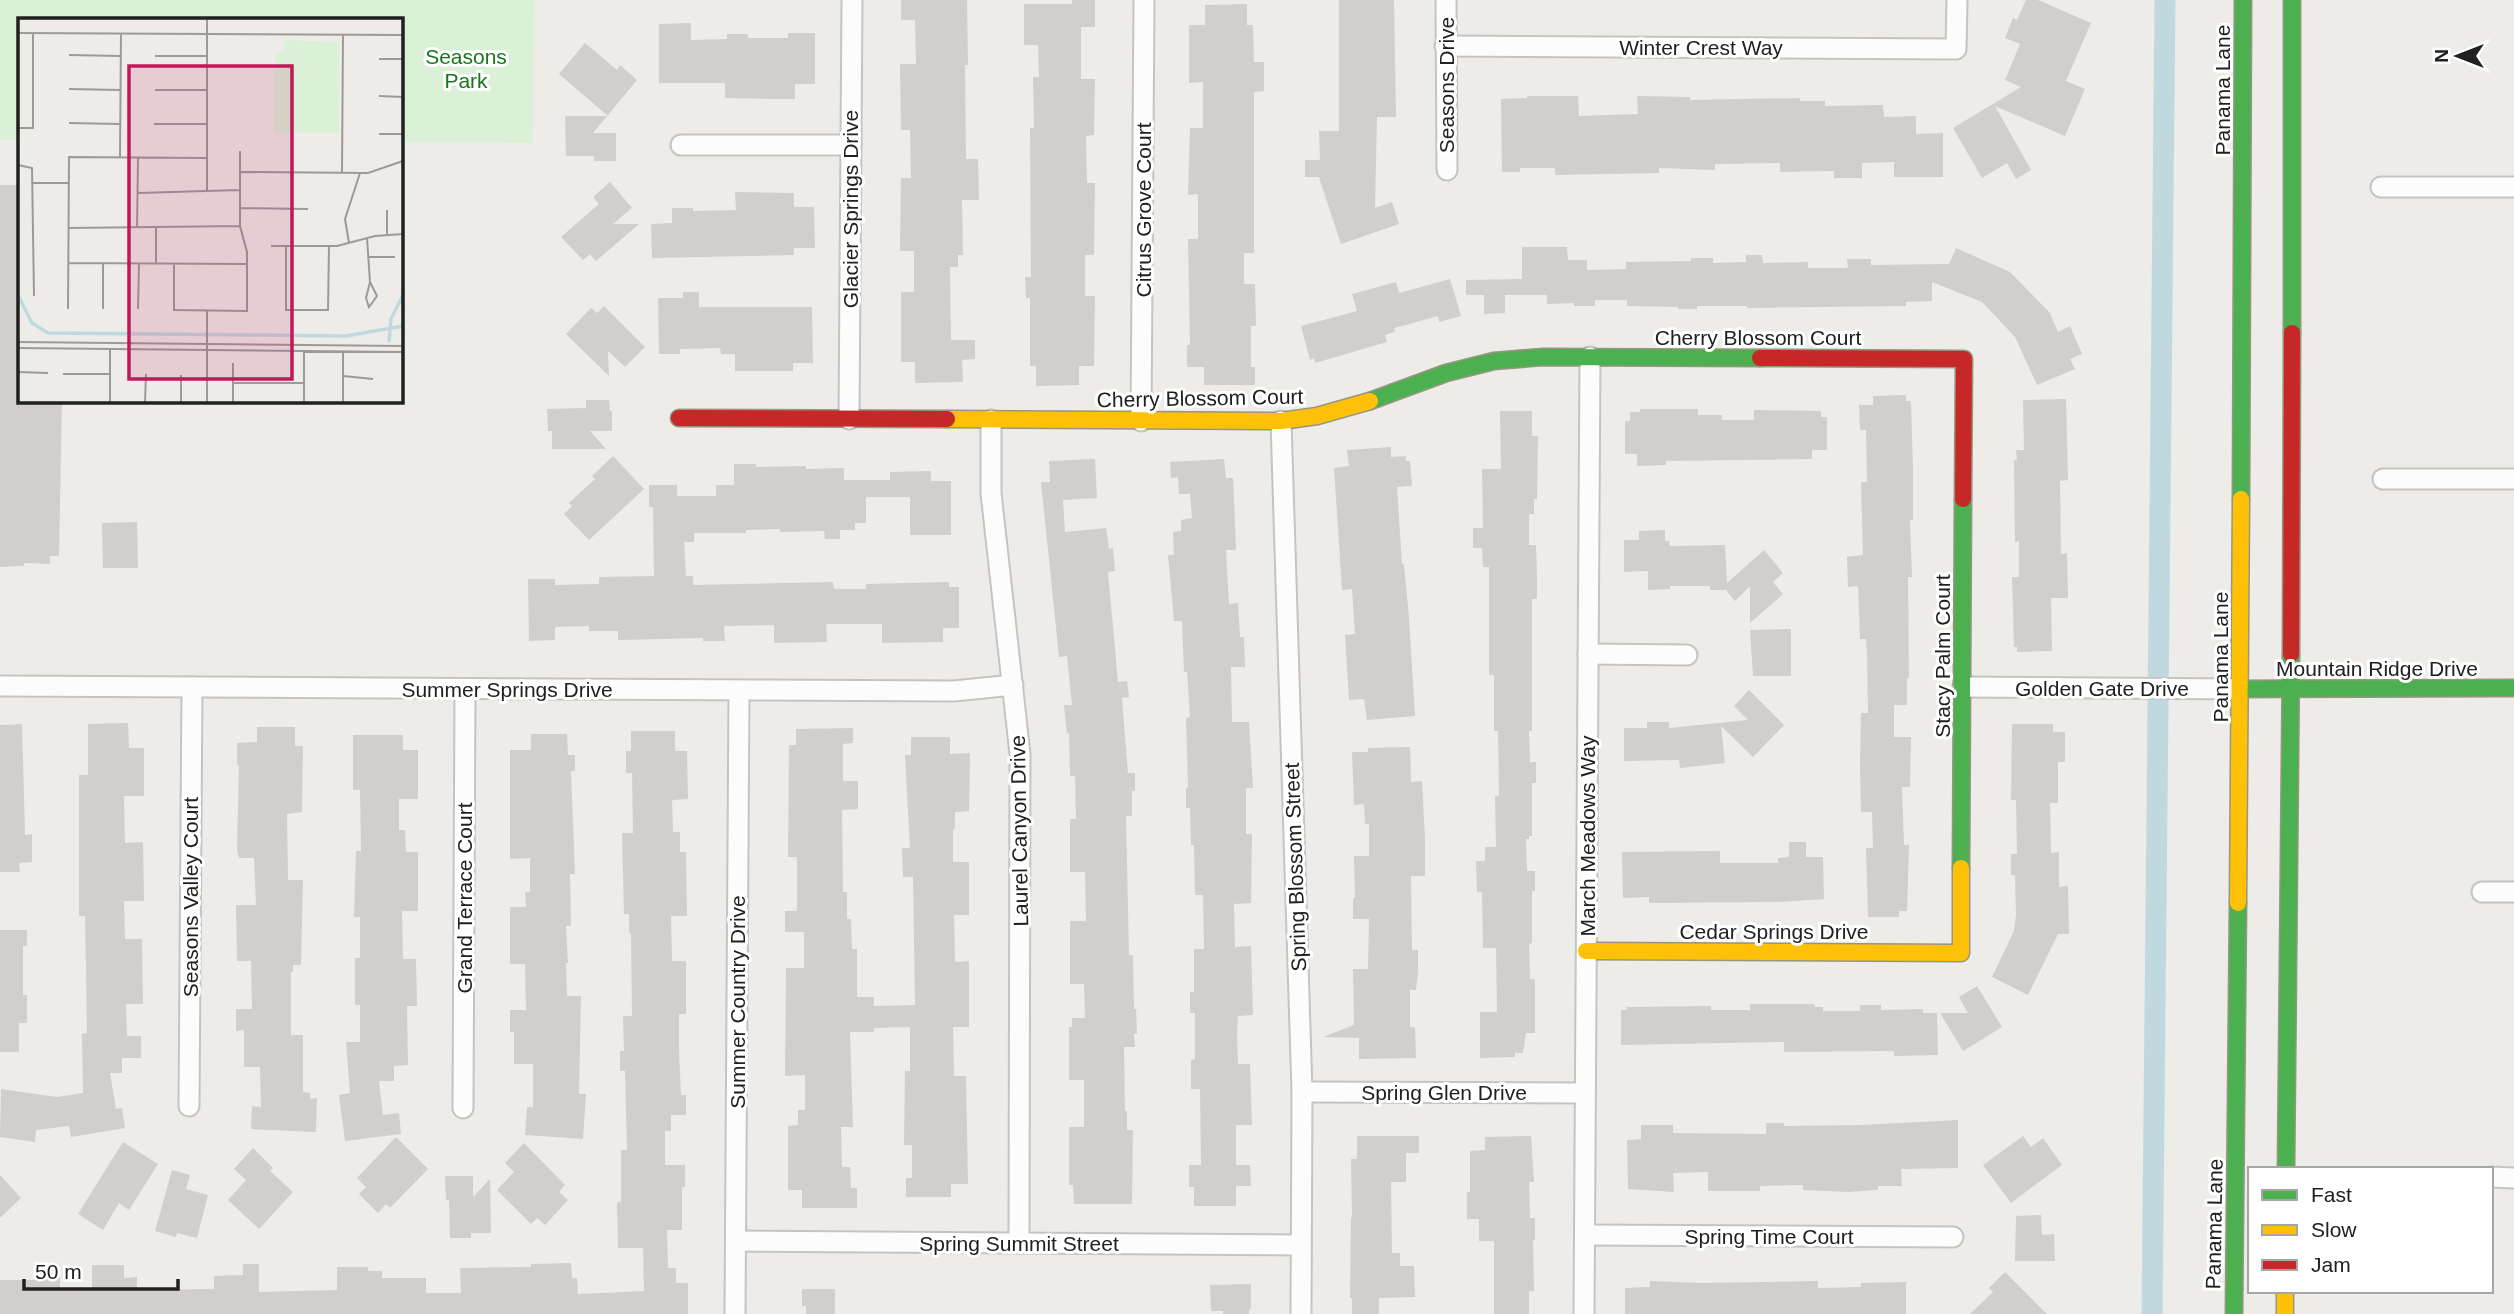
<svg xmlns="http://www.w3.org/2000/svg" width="2514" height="1314" font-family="Helvetica,sans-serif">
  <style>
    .park { fill: #daf1d8 }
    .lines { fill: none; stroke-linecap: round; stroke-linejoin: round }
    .canal { stroke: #c0d9de; stroke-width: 21 }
    .building { fill: #d1cecc }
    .street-casing { stroke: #c5c4c3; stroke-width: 23 }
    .fast-casing { stroke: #969682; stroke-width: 19 }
    .slow-casing { stroke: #969682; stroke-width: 19 }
    .jam-casing { stroke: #969682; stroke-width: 19 }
    .street { stroke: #fcfcfc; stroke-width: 19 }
    .fast { stroke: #4caf50; stroke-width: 16 }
    .slow { stroke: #ffc107; stroke-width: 16 }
    .jam { stroke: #c62828; stroke-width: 16 }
    .labels { text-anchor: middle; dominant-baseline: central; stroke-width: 6; stroke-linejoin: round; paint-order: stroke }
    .street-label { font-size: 21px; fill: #202020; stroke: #fff }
    .park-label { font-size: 21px; fill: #157719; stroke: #fff }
    .inset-river { fill: none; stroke: #c0d9de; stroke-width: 3.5 }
    .inset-road { fill: none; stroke: #9c9a99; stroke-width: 2 }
    .view { fill: #c2185b; fill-opacity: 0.15; stroke: #c2185b; stroke-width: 3.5 }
    .inset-edge { fill: none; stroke: #202020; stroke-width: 3.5 }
  </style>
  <rect width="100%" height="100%" fill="#eeece9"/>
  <path class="park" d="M0,0H534L533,143L401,142V19H19V140H0Z"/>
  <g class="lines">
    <path class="canal" d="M2152,1314L2165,0"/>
  </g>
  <g class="building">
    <path d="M901,0H967L968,65H965L966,159H978L979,200H962L963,255H958V267H950L951,340H975V359L962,360L963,382L915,383V362H901V292H914V251H900L901,178H911L910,130H901L900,64H916L915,20H901Z"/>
    <path d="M1072,0H1095V27H1081V79H1095L1094,135L1086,136L1087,183H1095L1094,255H1085V296H1095L1094,366H1079V385L1036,386V366H1030V298H1026L1025,277H1031L1030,128H1034L1033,77H1039L1038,45H1024V4H1072Z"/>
    <path d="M1339,0H1394L1396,117H1377L1375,208L1392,202L1399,224L1341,244L1319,177H1305V160H1320L1319,131H1339Z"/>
    <path d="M2026,0H2038L2091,23L2066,81L2085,89L2065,136L1995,106L2031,170L2016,179L2007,163L1982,178L1953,128L2021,87L2005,80L2020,44L2005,38L2013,18L2017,20Z"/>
    <path d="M1247,4V25H1253L1254,62H1264V91L1254,92V253H1244V284H1255L1256,326H1251V367H1255V385H1204V367H1187V345H1190L1188,239H1198V194L1188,195L1190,128H1203V82L1189,83V25H1205V5Z"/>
    <path d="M691,23V40L727,39V34H748V38H788V33H815V84H795V99H773L725,98V83H659V24Z"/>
    <path d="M585,43L617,70L620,65L637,80L593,133H616V161H594V156H566L565,116H608L559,74Z"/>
    <path d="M1527,96H1578L1579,116L1638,114L1637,96L1690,97V100L1800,98V101H1825V106L1883,105L1884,117L1916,116V134L1943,133V177H1894V162L1862,163V178H1834V171L1780,172V163L1715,164V170L1659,168V173L1555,175V168H1520V172H1502L1501,99L1527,98Z"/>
    <path d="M610,182L632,208L613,224H639L596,261L590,254L583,260L561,237L599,204L593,197Z"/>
    <path d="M0,185H19V401H62L59,556H50V564L24,563V566L0,567Z"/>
    <path d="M735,192L794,193V207H814L815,248H794V255L652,258L651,224L672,223V208H693V211L736,210Z"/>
    <path d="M1522,247H1567L1568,260H1587V270L1626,269V262L1691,261V258H1713V263L1746,262V255H1762L1763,263L1808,262V268H1848L1847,259H1871V265L1949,264L1956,248L2010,272L2050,313L2058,332L2070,326L2082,354L2070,359L2075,369L2037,385L2015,337L1982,302L1932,282V301L1906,302V306L1747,308V306H1697V309H1678V307L1627,306V300H1595V306H1574V303L1547,304V295H1505V313L1484,314V295H1466V280L1522,279Z"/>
    <path d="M1450,279L1461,316L1439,322L1438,316L1402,326L1394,328L1395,332L1385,335L1387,342L1315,363L1314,358L1310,360L1301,326L1357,311L1352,294L1396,282L1399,293Z"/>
    <path d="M683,292H699V307H812L813,363H793V371H735V354H721L720,348L680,349V354H659L658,298H683Z"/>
    <path d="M604,306L645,347L625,367L608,351L609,376L566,334L591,308L597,313Z"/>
    <path d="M1906,395V401H1911L1913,468V520H1910L1912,577H1908L1909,678H1907V705H1894V737H1911L1910,787H1902L1904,845H1909L1907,911H1899V917H1868L1866,848H1873L1872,812H1861L1860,766L1861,713H1868L1867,654L1866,639H1860L1858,586L1848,587L1847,557L1863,555L1861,482H1867L1866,430H1860L1859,405H1873V396Z"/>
    <path d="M2066,399L2068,480L2060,481L2061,554L2067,553L2068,598H2051L2052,651L2017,652V647H2014L2012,577H2019V541L2015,542L2014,460H2017L2016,450H2024L2023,400Z"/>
    <path d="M586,400H609L610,411H612V431H590L606,449H552V431H548L547,409L586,408Z"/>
    <path d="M1640,409H1698V415H1722V420H1754V410L1821,411V417H1827V450H1812V459L1666,461V465L1637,466V454H1625V421H1630V412H1640Z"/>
    <path d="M1500,411H1532V436H1538L1537,499H1534V514H1529V545H1536L1537,577V599H1532V731H1529L1530,762H1536V783H1532V836H1529V839H1526L1527,871H1535V891H1532V943L1529,944L1530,979H1535V1033H1526L1523,1053H1515V1057L1480,1058V1012H1497L1496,948H1483L1482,892H1477L1476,861H1485V847H1496L1495,796H1499L1498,731H1494V675H1489V567H1483L1482,548H1473V528H1483L1482,469H1501Z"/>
    <path d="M1391,447V457L1406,456V461H1410L1412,486L1397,487L1402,564H1404L1409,618L1415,716L1367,720L1364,699L1349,700L1345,635L1355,634L1352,589L1342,590L1334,468L1349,466L1347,450Z"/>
    <path d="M613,456L644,489L589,540L564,514L572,506L569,503L595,479L592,476Z"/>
    <path d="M1095,459L1097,498L1063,500L1065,532L1106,528L1109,549L1113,548L1115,571L1108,572L1118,682L1127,681L1129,697L1122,698L1128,773H1135V791H1132V816H1126L1129,955H1133L1134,1009H1136L1137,1034H1134L1135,1047H1124L1125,1111H1127V1130H1133L1132,1204H1074L1073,1185H1069V1127H1084V1080H1069V1027H1072V1018H1085L1084,984H1070V921H1086L1085,872H1070V819H1076L1075,776H1070L1069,733L1067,734L1064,705H1072L1067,656L1059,657L1041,482H1050L1049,461Z"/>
    <path d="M1224,459L1226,478H1233L1234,498L1236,550H1226L1229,604L1238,603L1240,637H1244L1245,667H1231L1232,722H1249L1253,788H1246V834H1252L1251,903L1234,904L1235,947L1251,946L1253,1015L1238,1016L1237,1032L1238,1064H1250L1252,1125H1236V1165H1250L1251,1186H1236V1206H1194V1187H1189V1165H1201L1200,1089H1191V1060L1195,1059V1013H1190V992H1194V949H1204L1203,895H1195L1194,845H1191L1190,808H1186V788H1188L1186,718L1190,717L1187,672H1184L1182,621H1174L1168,555H1174L1173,532L1181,531V520L1192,518L1190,494H1179L1178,477L1171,478L1170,462Z"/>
    <path d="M734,464H756V467L806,466V469L844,468V480H890V472L931,471V481H951V535H910V497H866V523H855V530H840V539H825L824,531L780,532V529L746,530V533H694V542H684L686,576H693V585L833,582L834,589H866V584L949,582V587H959V628H943V642L882,643V624H826L827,642L774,643V625L724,626L725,641H703V638L618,640V631H589V626L555,627V640L529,641L528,579H555V585L599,584V577L654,576L653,507H649V485H677V496H716V485H734Z"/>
    <path d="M137,522L138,568H103L102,523Z"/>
    <path d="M1665,530V541H1669L1670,546L1725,545L1727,583L1764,550L1783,573L1773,582L1783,594L1750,623V586L1735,601L1726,590H1710V586H1670V589L1648,590V571L1624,572V540H1639V531Z"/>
    <path d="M1791,629V676H1753L1750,630Z"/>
    <path d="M1749,690L1784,725L1753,757L1721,726L1725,763L1680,768L1679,760L1624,761V728H1647V722H1669V728L1748,720L1734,706Z"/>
    <path d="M128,723L129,748H144V796H124L125,843L143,842L144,901H124L125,939H142L143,1004H126L127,1036H141V1058H122V1073H110L116,1109L122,1108L125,1128L71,1137L69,1126L36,1130L35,1142L0,1137L1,1089L57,1097L83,1093L82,1034L87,1033L86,968L85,916H79V775H88V724Z"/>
    <path d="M22,724L25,835L32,834V862L19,863L20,872H0V725Z"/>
    <path d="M2012,724H2053V732H2065V762H2058V803H2050L2051,853L2059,852V887L2068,886L2069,934H2058L2028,995L1992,977L2014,931L2016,915L2015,875H2011V854H2017L2016,800H2011Z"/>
    <path d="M257,727H295V746H303L302,812L287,814L288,880H303L301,965H293V972H291V1035H303V1092L310,1093V1099L317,1098L316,1132L251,1129L252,1106L261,1107L260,1067H244V1030L236,1031V1009H252L251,961H237L236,905H256L254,858H239L237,850L239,765H237V743L257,742Z"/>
    <path d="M853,728V743L843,744V781H858V809L842,810L843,892H847V919H851L852,949H857V997H874V1006L915,1005L913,877H903L902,848H910L905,755H911V737H950V754L970,753L969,811L955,812V829H953V862H969V915H954L955,962L969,961V1027H953L954,1076H966L968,1184H951V1197H906V1178H912V1145H904L905,1071H910V1027L874,1028V1032H850L853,1127H841L842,1167H850L851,1188H857V1208H802V1190H788V1126L798,1125V1110H805V1075L785,1076L786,968H804V932H785V911H797V857H788L789,745H796V729Z"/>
    <path d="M631,731H675V751H687L688,799L672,800L673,832H680V852H686L687,916H671L672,961H686V1014H679V1051L681,1095H686V1115H671V1131H665V1165H685V1187H682V1230H667L668,1268H676V1283H688V1314H0V1280H42V1277H60V1289L92,1288V1265H124V1278L137,1277V1290L214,1289V1276L243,1275V1264H259V1292L337,1290V1267H368V1271H382V1278H426V1293H461L460,1268L531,1267V1264L571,1263L572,1278H577L578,1294L644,1291L643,1248H618L617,1202H621V1150H627L625,1071H620V1051H624L623,1016H632L631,933H629V914H624L622,833H633L632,773H626V751H631Z"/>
    <path d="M531,734H567L568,755H575V771H571L575,874H570L571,926H566L568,963H566L567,996H581L579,1094H586L583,1139L525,1135L527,1107H533V1064H514V1032H510V1010H526L525,964H510V907H526L525,892H530V858L510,859V750H531Z"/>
    <path d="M353,735H403V750H418V799H399V830H405L406,852H418V911H402L403,959H416L417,1006H407L408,1065L394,1066V1081H379L383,1115L399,1113L401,1134L345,1141L339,1095L350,1093L346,1042H360V1005H355V958H360V917H354L356,851H361L360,790H353Z"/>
    <path d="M1410,747L1411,782L1422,781L1425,838V876H1411L1412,950H1418V972L1416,990H1410V1027H1415L1416,1058L1359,1059V1038L1323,1037L1354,1025L1353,969H1368L1369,919H1353V898H1355L1354,856H1369V824H1365L1364,804L1354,805L1352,752H1368V748Z"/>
    <path d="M1789,842H1806V857H1823L1824,899L1780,902L1649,903V897L1623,898L1622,852L1720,851V863H1778V858L1789,857Z"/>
    <path d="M0,930H27V946H23V995H27V1023H19V1052H0Z"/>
    <path d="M1977,986L2002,1027L1963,1051L1940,1013H1968L1959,997Z"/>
    <path d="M1750,1004H1814L1815,1007H1823V1011H1860V1005H1881V1010L1923,1009V1013H1937L1938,1055L1894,1056V1051L1784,1052V1042L1621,1045V1010H1627L1626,1007L1711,1006V1010H1750Z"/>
    <path d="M1958,1120V1168L1901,1169L1902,1186H1878V1190L1848,1192L1803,1190V1185L1760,1186V1191H1708V1172L1673,1173L1674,1192L1628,1189L1627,1140L1641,1139V1125H1673V1133L1766,1134V1123H1784V1126L1861,1125Z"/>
    <path d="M1357,1136H1419V1153H1406V1182H1391L1392,1253H1400V1266H1414L1415,1297L1379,1298V1314H1352V1298H1350L1351,1217H1352L1351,1159H1357Z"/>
    <path d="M1531,1136L1534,1182H1529L1530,1218H1535V1240H1533L1534,1291H1529V1314H1494V1241H1479V1219H1467V1192H1470V1151L1485,1150V1137Z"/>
    <path d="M2023,1136L2031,1147L2043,1138L2062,1165L2011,1203L1983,1165Z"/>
    <path d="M396,1137L428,1169L390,1208L386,1204L378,1213L359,1194L366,1187L357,1178Z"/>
    <path d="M123,1142L158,1164L129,1210L119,1203L103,1230L78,1214Z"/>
    <path d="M524,1143L565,1185L559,1192L568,1200L545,1225L537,1218L531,1224L497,1190L514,1172L505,1163Z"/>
    <path d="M253,1148L273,1168L270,1171L293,1192L259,1229L228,1200L246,1180L234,1169Z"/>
    <path d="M172,1170L190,1175L186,1189L208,1195L197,1238L177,1233L176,1237L155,1231Z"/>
    <path d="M0,1175L21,1198L0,1218Z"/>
    <path d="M445,1176H473V1197L490,1179L491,1233H471V1238H450L449,1200H446Z"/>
    <path d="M2041,1215L2042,1235L2054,1234L2055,1261H2015L2016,1216Z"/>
    <path d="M2005,1272L2047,1314H1970L1993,1292L1989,1288Z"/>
    <path d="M1650,1281L1702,1283L1818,1281V1288L1861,1287V1283L1906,1282V1314H1625V1288L1650,1287Z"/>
    <path d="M1251,1284V1309H1249V1314H1223V1311H1211L1210,1285Z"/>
    <path d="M802,1289H835V1314H806V1306H802Z"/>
  </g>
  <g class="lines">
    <defs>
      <g id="street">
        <path d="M1446,0L1447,170"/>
        <path d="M1445,46L1956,49L1957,0"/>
        <path d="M681,145H851"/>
        <path d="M2381,187H2514"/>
        <path d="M849,419L852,0"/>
        <path d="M991,420V493L1020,754L1019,1243"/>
        <path d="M1141,421L1144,0"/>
        <path d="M1281,421L1302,1092L1301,1314"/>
        <path d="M2383,479H2514"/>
        <path d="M1588,654L1687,655"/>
        <path d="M0,686L954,691L1013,685"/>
        <path d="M1963,687L2241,689"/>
        <path d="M2482,892H2514"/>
        <path d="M1302,1092L1585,1093"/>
        <path d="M189,1106L192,687"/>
        <path d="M463,1108L465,689"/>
        <path d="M2491,1177L2514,1178"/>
        <path d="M1585,1235L1953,1237"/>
        <path d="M736,1241L1301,1245"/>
        <path d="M735,1314L739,691"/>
        <path d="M1584,1314L1590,357"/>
      </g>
      <g id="fast">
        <path d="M2292,333V0"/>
        <path d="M1370,401L1446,373L1494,361L1543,357L1760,358"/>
        <path d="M2241,499L2243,0"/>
        <path d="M2241,689L2514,688"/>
        <path d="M1961,868L1963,499"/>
        <path d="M2286,1169L2291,654"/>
        <path d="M2234,1314L2238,903"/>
      </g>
      <g id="slow">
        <path d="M947,419L1281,421L1317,416L1370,401"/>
        <path d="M2238,903L2241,499"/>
        <path d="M1586,951L1961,953V868"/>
        <path d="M2285,1291V1314"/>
      </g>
      <g id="jam">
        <path d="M1760,358L1964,359L1963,499"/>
        <path d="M679,418L947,419"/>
        <path d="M2291,654L2292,333"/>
      </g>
    </defs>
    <use href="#street" class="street-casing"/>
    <use href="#fast" class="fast-casing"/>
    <use href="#slow" class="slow-casing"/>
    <use href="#jam" class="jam-casing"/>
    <use href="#street" class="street"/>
    <use href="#fast" class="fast"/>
    <use href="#slow" class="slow"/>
    <use href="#jam" class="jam"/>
  </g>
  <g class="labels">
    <g class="street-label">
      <text x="1701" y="47">Winter Crest Way</text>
      <text transform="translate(1446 85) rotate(-90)">Seasons Drive</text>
      <text transform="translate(2222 90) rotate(-90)">Panama Lane</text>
      <text transform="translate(850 209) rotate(-90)">Glacier Springs Drive</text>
      <text transform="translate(1143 210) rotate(-90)">Citrus Grove Court</text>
      <text x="1758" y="337">Cherry Blossom Court</text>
      <text transform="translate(1200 398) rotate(-1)">Cherry Blossom Court</text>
      <text transform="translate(1942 656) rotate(-90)">Stacy Palm Court</text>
      <text transform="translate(2220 657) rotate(-90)">Panama Lane</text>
      <text x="2377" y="668">Mountain Ridge Drive</text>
      <text x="2102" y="688">Golden Gate Drive</text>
      <text x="507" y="689">Summer Springs Drive</text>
      <text transform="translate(1019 831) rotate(-91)">Laurel Canyon Drive</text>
      <text transform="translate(1587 836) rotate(-90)">March Meadows Way</text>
      <text transform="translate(1295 867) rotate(-92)">Spring Blossom Street</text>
      <text transform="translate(190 897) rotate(-90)">Seasons Valley Court</text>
      <text transform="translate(464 898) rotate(-90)">Grand Terrace Court</text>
      <text x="1774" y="931">Cedar Springs Drive</text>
      <text transform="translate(737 1002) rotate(-90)">Summer Country Drive</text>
      <text x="1444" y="1092">Spring Glen Drive</text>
      <text transform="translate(2214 1224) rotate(-89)">Panama Lane</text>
      <text x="1769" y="1236">Spring Time Court</text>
      <text x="1019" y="1243">Spring Summit Street</text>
    </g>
    <g class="park-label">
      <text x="466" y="56">Seasons<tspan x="466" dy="24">Park</tspan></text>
    </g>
  </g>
  <g transform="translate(18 18)">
    <rect width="385" height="385" fill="#eeece9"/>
    <path d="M266,22L321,24V115H256L257,36L266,35Z" fill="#daf1d8"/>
    <path class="inset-river" d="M0,277L14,305L30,315L328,318L385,308M371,324L373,301L385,277"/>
    <path class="inset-road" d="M0,15L385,17M51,37L103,38M137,38H189M361,41H385M51,71L102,72M137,72H189M361,78L385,79M51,105L102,106M136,106H188M0,110H15V15M361,116H385M102,140L103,15M0,147L14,150L16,278M222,154L350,155L385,143M324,155L325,17M15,165H51M189,174V1M120,175L222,172M222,190L290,191M50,210L222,208M119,210L120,140M369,216V192M349,220L352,264M331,225L327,201L342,155M253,228H319L357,218L385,216M268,228V292H310L311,228M351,239H377M50,245L230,246M138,245V210M156,246V292L229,293V234L222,208V133M352,264L359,278L351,289L348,280ZM50,291L51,139L188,140M85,291V245M120,291L121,245M189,292V384M0,324L385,328M0,330L385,334M92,332V384M286,333V384M325,334V384M215,345V384M0,354L30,355M45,356H92M163,357V384M325,358L355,361M215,365H286M127,384L128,356"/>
    <path class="view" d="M111,48H274V361H111Z"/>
    <rect width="385" height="385" class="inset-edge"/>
  </g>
  <rect x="2248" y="1167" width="245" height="126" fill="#ffffff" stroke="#a6a6a6" stroke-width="2"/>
  <rect x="2262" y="1190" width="35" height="10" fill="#4caf50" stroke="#a6a6a6" stroke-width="2"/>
  <text x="2311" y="1202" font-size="21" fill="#202020">Fast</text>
  <rect x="2262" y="1225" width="35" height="10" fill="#ffc107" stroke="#a6a6a6" stroke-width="2"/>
  <text x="2311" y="1237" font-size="21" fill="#202020">Slow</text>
  <rect x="2262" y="1260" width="35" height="10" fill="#c62828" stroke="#a6a6a6" stroke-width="2"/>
  <text x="2311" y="1272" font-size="21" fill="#202020">Jam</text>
  <g transform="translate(2458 56) rotate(270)" stroke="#ffffff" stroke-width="5" paint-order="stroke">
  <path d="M0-5L12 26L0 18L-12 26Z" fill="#202020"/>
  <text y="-10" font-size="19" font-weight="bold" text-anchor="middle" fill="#202020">N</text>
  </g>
  <path d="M24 1279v10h154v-10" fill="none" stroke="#202020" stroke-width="3.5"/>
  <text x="35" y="1279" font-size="21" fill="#202020" stroke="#ffffff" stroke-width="5" paint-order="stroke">50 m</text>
</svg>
